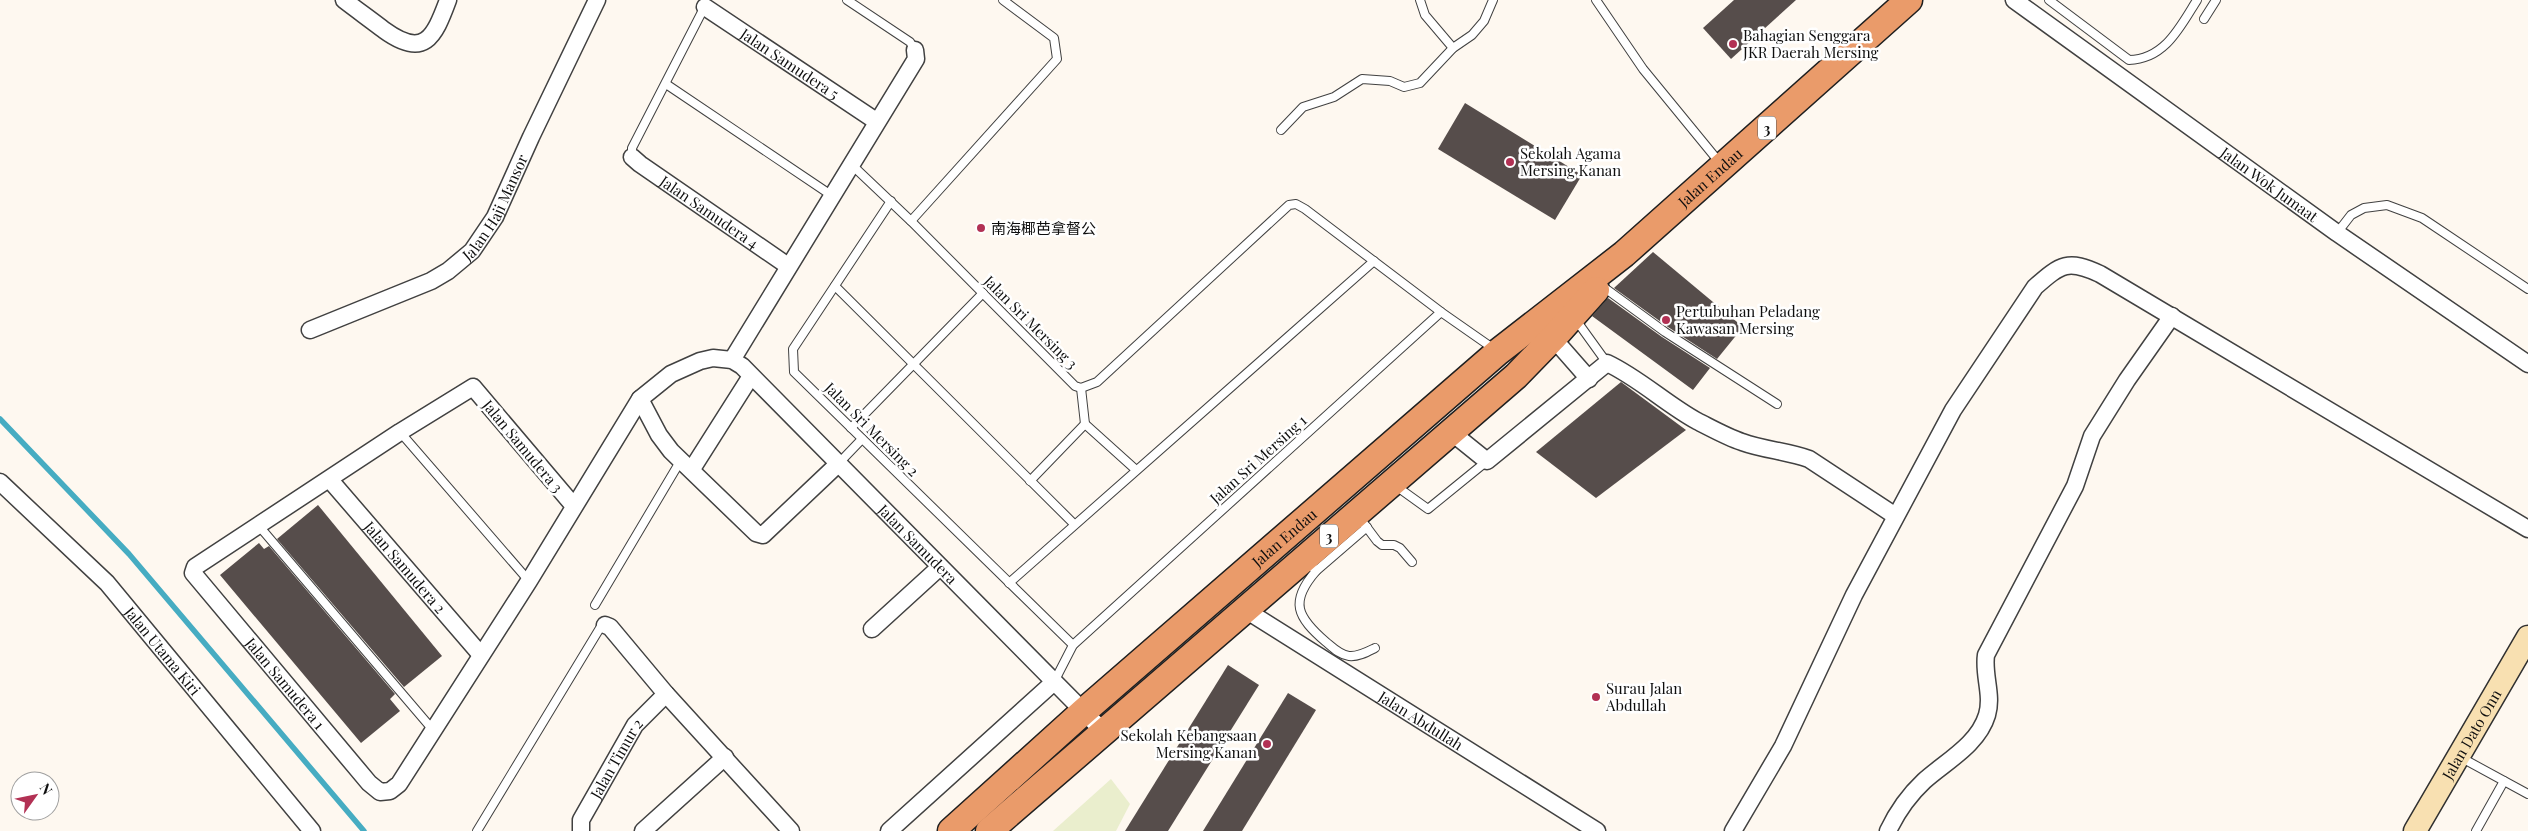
<svg xmlns="http://www.w3.org/2000/svg" width="2528" height="831" font-family="'Playfair Display','Noto Sans SC',serif">
  <style>
    .pitch { fill: #eaeecd }
    .lines { fill: none; stroke-linecap: round; stroke-linejoin: round }
    .stream { stroke: #46acc2; stroke-width: 5.5 }
    .building { fill: #564d4b }
    .service-casing { stroke: #414141; stroke-width: 10 }
    .minor-casing { stroke: #414141; stroke-width: 19 }
    .secondary-casing { stroke: #303030; stroke-width: 25 }
    .trunk-casing { stroke: #1f1f1f; stroke-width: 29 }
    .service { stroke: #fff; stroke-width: 8 }
    .minor { stroke: #fff; stroke-width: 16 }
    .secondary { stroke: #f8e0b1; stroke-width: 22 }
    .trunk { stroke: #ea9b6a; stroke-width: 26 }
    .poi-dot { fill: #b23154; stroke: #fff; stroke-width: 2 }
    .labels { text-anchor: middle; dominant-baseline: central; stroke-width: 5; stroke-linejoin: round; paint-order: stroke }
    .shield { fill: #fff; stroke: #565656; stroke-width: 1 }
    .shield-label { font-size: 14px; font-weight: bold; fill: #0e0e0e }
    .poi-label { font-size: 15px; fill: #0e0e0e; stroke: #fff; text-anchor: start }
    .street-label { font-size: 15px; fill: #0e0e0e; stroke: #fff }
  </style>
  <rect width="100%" height="100%" fill="#fef8f0"/>
  <path class="pitch" d="M1111,779L1130,804L1116,831H1053Z"/>
  <g class="lines">
    <path class="stream" d="M0,419L129,554L364,831"/>
  </g>
  <g class="building">
    <path d="M1734,0H1796L1731,59L1703,28Z"/>
    <path d="M1465,103L1582,175L1555,220L1438,149Z"/>
    <path d="M1653,252L1743,327L1717,359L1668,327L1614,288Z"/>
    <path d="M1608,298L1662,337L1710,368L1693,390L1592,316Z"/>
    <path d="M1621,382L1686,430L1596,498L1536,452Z"/>
    <path d="M318,505L442,656L404,687L277,539Z"/>
    <path d="M259,543L264,549L269,546L395,694L390,699L400,711L361,743L220,575Z"/>
    <path d="M1228,665L1259,685L1168,831H1125Z"/>
    <path d="M1288,693L1316,710L1242,831H1203Z"/>
  </g>
  <g class="lines">
    <defs>
      <g id="service">
        <path d="M847,0L910,42L915,50"/>
        <path d="M1420,0L1425,15L1453,48"/>
        <path d="M1596,0L1643,69L1720,163"/>
        <path d="M2049,0L2129,60C2165,59 2180,27 2197,0"/>
        <path d="M2204,19L2216,0"/>
        <path d="M666,84L831,195"/>
        <path d="M1281,130L1303,107L1334,97L1362,79L1390,81L1404,87L1420,83L1453,48L1472,35L1484,21L1493,0"/>
        <path d="M632,157V148L705,6"/>
        <path d="M852,165L911,221L1075,386L1081,388L1097,382L1289,205L1296,204L1305,209L1441,312"/>
        <path d="M891,201L793,349L794,372L1073,645"/>
        <path d="M911,221L1057,59L1054,38L1003,0"/>
        <path d="M2337,233L2351,215L2364,208L2387,205L2422,218L2528,289"/>
        <path d="M835,286L1074,524"/>
        <path d="M1602,286L1665,332L1777,404"/>
        <path d="M1576,320L1607,363"/>
        <path d="M1081,388L1085,424"/>
        <path d="M851,428L983,293"/>
        <path d="M400,432L529,581"/>
        <path d="M838,464L862,439"/>
        <path d="M1030,481L1085,424L1135,469"/>
        <path d="M1396,486L1428,509L1487,461"/>
        <path d="M1359,517L1377,541L1382,545H1394L1400,548L1412,562"/>
        <path d="M259,526L433,730"/>
        <path d="M1307,561L1316,571C1289,602 1297,617 1326,642C1333,648 1340,655 1349,656C1358,657 1367,652 1375,648"/>
        <path d="M1316,571L1367,527"/>
        <path d="M1009,583L1374,261"/>
        <path d="M595,605L681,460"/>
        <path d="M1054,682L1073,645L1441,312L1494,349"/>
        <path d="M2460,757L2528,794"/>
        <path d="M477,831L600,628L605,625"/>
        <path d="M2476,831L2504,781"/>
      </g>
      <g id="minor">
        <path d="M344,0C357,10 371,20 384,30C424,59 434,38 448,0"/>
        <path id="s1" d="M2014,0L2337,233L2528,364"/>
        <path id="s2" d="M705,7L876,121"/>
        <path id="s3" d="M632,157L640,164L788,266"/>
        <path id="s4" d="M310,330L431,281L448,271L472,251L495,217L531,137L597,0"/>
        <path d="M1545,335L1553,338L1589,379"/>
        <path d="M732,360L916,59L915,50"/>
        <path d="M640,399L659,435L671,451L756,533L763,535L838,464"/>
        <path d="M1451,432L1487,461L1607,363C1639,378 1666,404 1697,421C1711,428 1727,437 1742,442C1764,450 1787,451 1809,459L1894,515"/>
        <path d="M692,469L751,376"/>
        <path id="s5" d="M330,480L481,655"/>
        <path id="s6" d="M0,482L107,583L312,831"/>
        <path id="s7" d="M573,505L473,387L400,432L195,567L193,573L369,783L380,792L390,791L399,784L529,581L640,399L671,374L700,361L713,358L732,360L742,366L1103,731"/>
        <path id="s8" d="M1244,609L1597,831"/>
        <path d="M605,625L610,627L666,694L791,831"/>
        <path d="M872,629L940,567"/>
        <path id="s9" d="M581,831V820L635,725L666,694"/>
        <path d="M643,831L725,757"/>
        <path d="M889,831L1054,682"/>
        <path d="M1733,831L1783,746L1854,595L1953,410L2035,287C2061,264 2068,259 2100,274L2528,529"/>
        <path d="M1888,831C1897,812 1909,795 1924,781C1945,762 1978,745 1987,715C1993,695 1983,675 1986,655L2075,486L2092,436L2127,380L2172,316"/>
      </g>
      <g id="secondary">
        <path id="s10" d="M2415,831L2528,637"/>
      </g>
      <g id="trunk">
        <path id="s11" d="M951,831L1083,712L1498,352L1624,254L1909,0"/>
        <path d="M989,831L1516,376L1553,338L1596,290"/>
      </g>
    </defs>
    <use href="#service" class="service-casing"/>
    <use href="#minor" class="minor-casing"/>
    <use href="#secondary" class="secondary-casing"/>
    <use href="#trunk" class="trunk-casing"/>
    <use href="#service" class="service"/>
    <use href="#minor" class="minor"/>
    <use href="#secondary" class="secondary"/>
    <use href="#trunk" class="trunk"/>
  </g>
  <g class="poi-dot">
    <circle cx="1733" cy="44" r="5"/>
    <circle cx="1510" cy="162" r="5"/>
    <circle cx="981" cy="228" r="5"/>
    <circle cx="1666" cy="320" r="5"/>
    <circle cx="1596" cy="697" r="5"/>
    <circle cx="1267" cy="744" r="5"/>
  </g>
  <g class="labels">
    <g class="shield">
      <rect x="1758" y="116.5" width="18" height="23" rx="4"/>
      <rect x="1320" y="524.5" width="18" height="23" rx="4"/>
    </g>
    <g class="shield-label">
      <text x="1767" y="128">3</text>
      <text x="1329" y="536">3</text>
    </g>
    <g class="poi-label">
      <text x="1743" y="35">Bahagian Senggara<tspan x="1743" dy="17">JKR Daerah Mersing</tspan></text>
      <text x="1520" y="153">Sekolah Agama<tspan x="1520" dy="17">Mersing Kanan</tspan></text>
      <text x="991" y="228">南海椰芭拿督公</text>
      <text x="1676" y="311">Pertubuhan Peladang<tspan x="1676" dy="17">Kawasan Mersing</tspan></text>
      <text x="1606" y="688">Surau Jalan<tspan x="1606" dy="17">Abdullah</tspan></text>
      <text x="1257" y="735" text-anchor="end">Sekolah Kebangsaan<tspan x="1257" dy="17">Mersing Kanan</tspan></text>
    </g>
    <g class="street-label">
      <text stroke="none"><textPath href="#s2" startOffset="102">Jalan Samudera 5</textPath></text>
      <text stroke="none"><textPath href="#s11" startOffset="1002">Jalan Endau</textPath></text>
      <text stroke="none"><textPath href="#s1" startOffset="315">Jalan Wok Jumaat</textPath></text>
      <text stroke="none"><textPath href="#s4" startOffset="231">Jalan Haji Mansor</textPath></text>
      <text stroke="none"><textPath href="#s3" startOffset="95">Jalan Samudera 4</textPath></text>
      <text transform="translate(1031 322) rotate(45)">Jalan Sri Mersing 3</text>
      <text transform="translate(872 429) rotate(45)">Jalan Sri Mersing 2</text>
      <text transform="translate(523 446) rotate(50)">Jalan Samudera 3</text>
      <text transform="translate(1258 459) rotate(-42)">Jalan Sri Mersing 1</text>
      <text stroke="none"><textPath href="#s11" startOffset="444">Jalan Endau</textPath></text>
      <text stroke="none"><textPath href="#s7" startOffset="1622">Jalan Samudera</textPath></text>
      <text stroke="none"><textPath href="#s5" startOffset="115">Jalan Samudera 2</textPath></text>
      <text stroke="none"><textPath href="#s6" startOffset="235">Jalan Utama Kiri</textPath></text>
      <text stroke="none"><textPath href="#s7" startOffset="636">Jalan Samudera 1</textPath></text>
      <text stroke="none"><textPath href="#s8" startOffset="209">Jalan Abdullah</textPath></text>
      <text stroke="none"><textPath href="#s10" startOffset="112">Jalan Dato Onn</textPath></text>
      <text stroke="none"><textPath href="#s9" startOffset="82">Jalan Timur 2</textPath></text>
    </g>
  </g>
  <g transform="translate(35 796) rotate(57)"><circle r="24" fill="#ffffff" stroke="#9f9f9f"/>
  <path d="M0-4L9 19L0 12L-9 19Z" fill="#b23154"/>
  <text y="-8" font-size="14" font-weight="bold" text-anchor="middle" fill="#0e0e0e">N</text>
  </g>
</svg>
